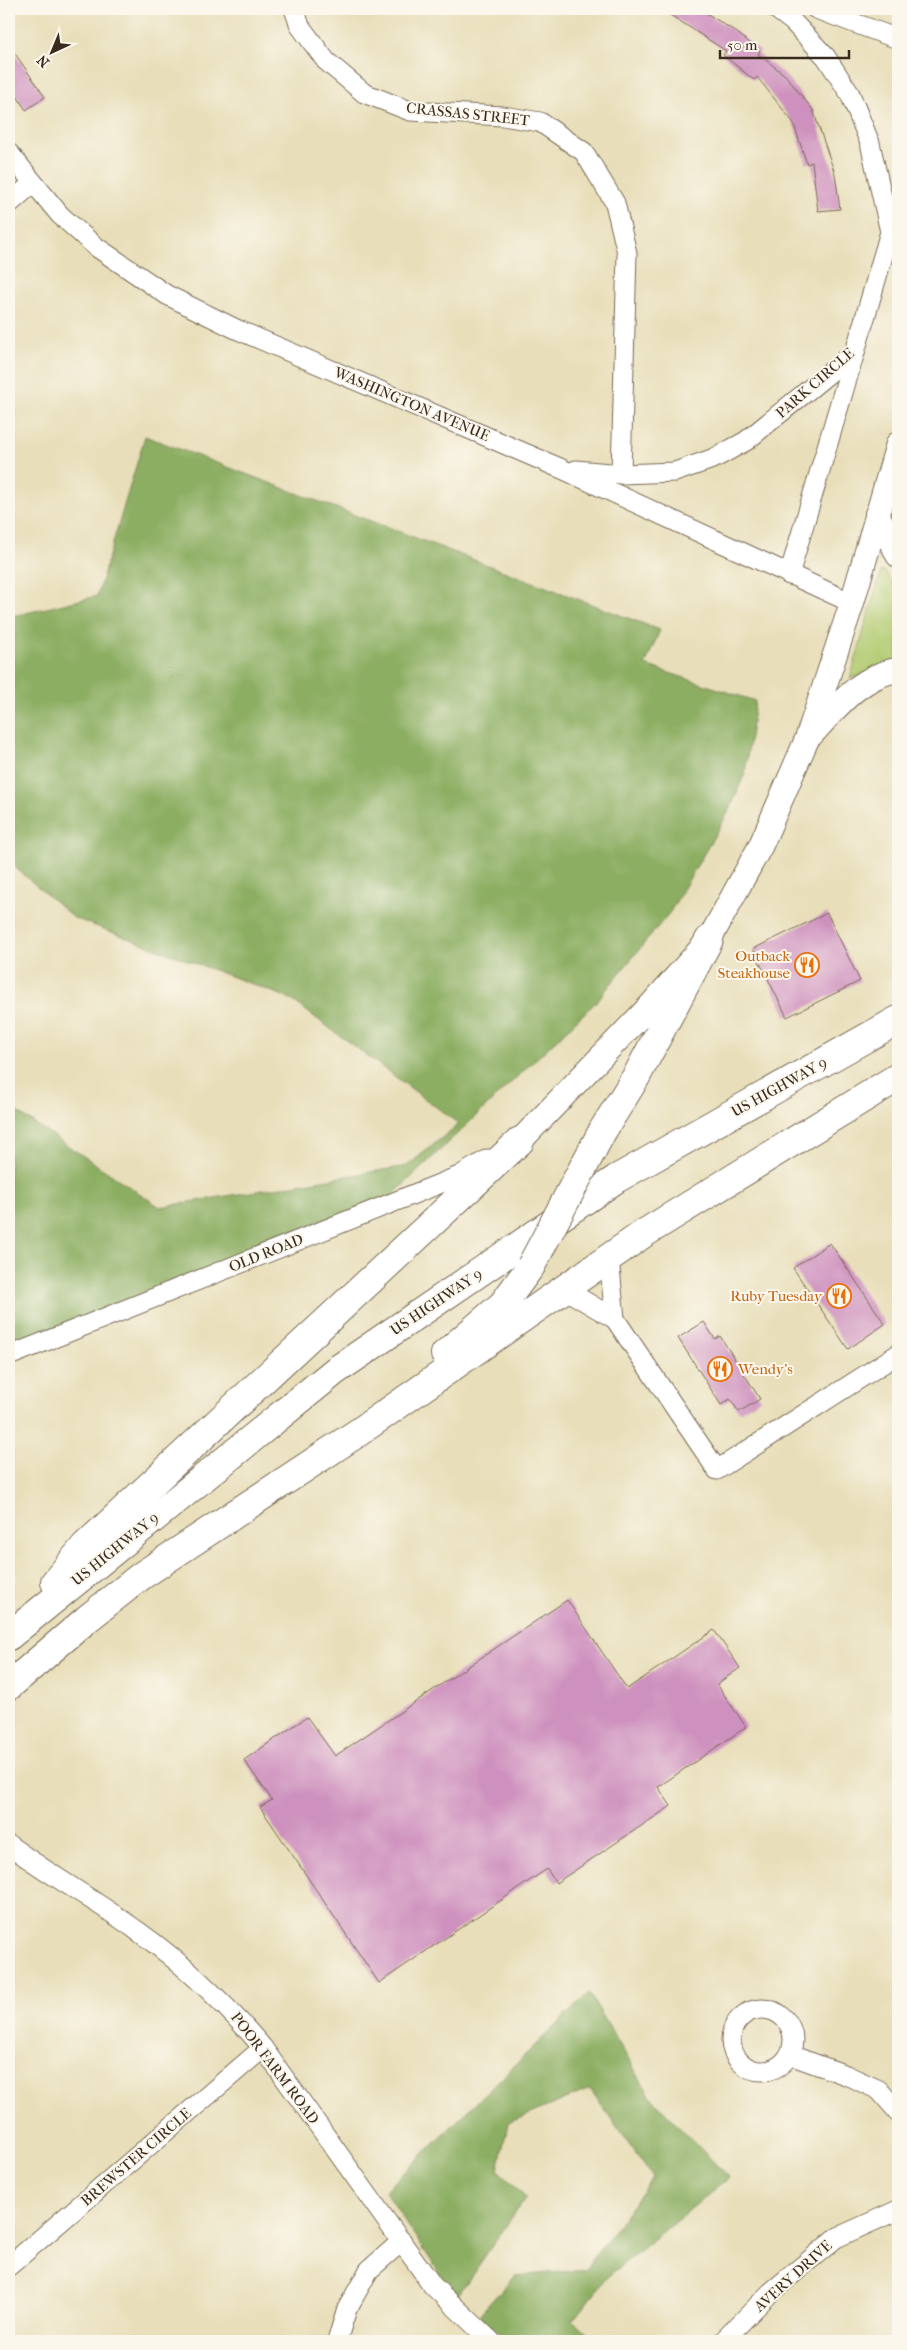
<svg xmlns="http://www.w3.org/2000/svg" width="907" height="2350" font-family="'IM FELL French Canon',serif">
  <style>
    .green { fill: #b1ca6f; stroke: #767a46 }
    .forest { fill: #8cae62; stroke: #646c40 }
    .building { fill: #ce90be }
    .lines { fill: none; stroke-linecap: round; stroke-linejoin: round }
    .minor-casing { stroke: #786954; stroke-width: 21 }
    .major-casing { stroke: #786954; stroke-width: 26 }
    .highway-casing { stroke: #786954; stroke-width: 30 }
    .minor { stroke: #fff; stroke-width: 19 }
    .major { stroke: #fff; stroke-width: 24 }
    .highway { stroke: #fff; stroke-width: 28 }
    .highway-bridge-casing { stroke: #786954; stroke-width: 30; stroke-linecap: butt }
    .highway-bridge { stroke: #fff; stroke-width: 28 }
    .labels { text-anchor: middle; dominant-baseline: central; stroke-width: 4; stroke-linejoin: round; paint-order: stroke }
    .street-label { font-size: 15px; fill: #3b2a1e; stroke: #fbf7ec }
    .food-label { font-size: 15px; fill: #c56008; stroke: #fbf7ec; text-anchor: end }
  </style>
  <rect width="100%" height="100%" fill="#fbf7ec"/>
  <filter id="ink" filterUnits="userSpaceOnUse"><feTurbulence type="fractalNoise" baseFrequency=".02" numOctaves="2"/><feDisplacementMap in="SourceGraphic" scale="10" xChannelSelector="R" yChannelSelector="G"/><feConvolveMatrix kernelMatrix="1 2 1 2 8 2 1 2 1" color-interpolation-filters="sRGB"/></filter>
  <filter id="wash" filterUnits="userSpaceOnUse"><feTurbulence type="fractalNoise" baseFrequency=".0096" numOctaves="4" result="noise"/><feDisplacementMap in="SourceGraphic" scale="20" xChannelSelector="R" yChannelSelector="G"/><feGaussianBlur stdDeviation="1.12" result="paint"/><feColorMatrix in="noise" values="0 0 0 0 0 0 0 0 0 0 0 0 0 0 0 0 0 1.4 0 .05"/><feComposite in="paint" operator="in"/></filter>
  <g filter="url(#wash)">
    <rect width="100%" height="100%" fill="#e8deb9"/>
    <path class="green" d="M881,571L886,572L898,593V661L850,679Z"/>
    <g class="forest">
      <path d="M145,436L660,630L645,665L755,701L745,773L730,809L670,912L596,1002L376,1211L9,1351V1118L17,1112L160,1207L407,1166L459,1124L289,998L74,918L9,862V617L97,596Z"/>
      <path d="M589,1993L651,2097L729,2178L607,2277L573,2320L595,2341H509L479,2315L514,2276L585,2270L653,2177L590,2089L508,2123L498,2170L526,2197L456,2298L385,2191Z"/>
    </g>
    <g id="blocks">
      <g class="building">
        <path d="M661,9H700L736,32L760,51L758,54L785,75L813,110L835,174L840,209L818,211L812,162L807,164L793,122L757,77L754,80L723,55L726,51Z"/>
        <path d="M9,45L45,97L26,110L9,84Z"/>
        <path d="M827,913L860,981L787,1017L753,949Z"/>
        <path d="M830,1243L885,1324L848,1349L793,1268Z"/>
        <path d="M704,1322L715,1339L720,1336L760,1399L739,1412L730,1399L721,1405L678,1338Z"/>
        <path d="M567,1600L627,1689L714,1630L740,1668L717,1684L746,1727L658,1787L671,1806L556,1883L547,1869L379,1983L260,1807L272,1800L244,1760L307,1717L335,1756Z"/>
      </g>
    </g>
  </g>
  <g filter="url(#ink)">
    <use href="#blocks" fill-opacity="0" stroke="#786954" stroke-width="1"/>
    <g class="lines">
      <defs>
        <g id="minor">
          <path d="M294,9L300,26L326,61L364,93L410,111L503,116L540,122L584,152L615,203L627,253L621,474"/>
          <path d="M816,9L898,39"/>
          <path d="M9,153L60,215L95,246L167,295L236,329L562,469L852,603"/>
          <path d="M9,204L32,184"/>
          <path d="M576,470L621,474L675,472L715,458L746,441L855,352L890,232L870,143L850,94L826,57L793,22L776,9"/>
          <path d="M789,575L855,352"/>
          <path d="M564,1289L615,1319L609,1258"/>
          <path d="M615,1319L717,1470L898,1354"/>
          <path d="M9,1356L459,1176L488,1159"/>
          <path d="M9,1845C51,1876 97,1901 139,1932C185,1965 226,2004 263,2048L433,2286L491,2341"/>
          <circle cx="762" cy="2040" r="31"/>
          <path d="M790,2055L846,2075L879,2090L898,2112"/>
          <path d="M9,2266L263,2048"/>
          <path d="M337,2341L347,2309L369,2270L402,2241"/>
          <path d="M723,2341L771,2292L836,2238L898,2210"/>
        </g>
        <g id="major">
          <path d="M877,514L898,555"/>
          <path d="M812,734C836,708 861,675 898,670"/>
          <path d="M520,1141L652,1004L709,940L761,845L807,739L852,603L898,444"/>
        </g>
        <g id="highway">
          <path d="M603,1130L636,1077L709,940"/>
          <path d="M445,1354L503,1304L531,1266"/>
          <path d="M55,1582L85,1546L520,1141"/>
          <path d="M9,1636L335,1371L616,1179L898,1020"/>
          <path d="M9,1686L87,1619L141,1576L359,1432L643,1234L898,1077"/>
        </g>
      </defs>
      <use href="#minor" class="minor-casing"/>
      <use href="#major" class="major-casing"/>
      <use href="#highway" class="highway-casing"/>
      <use href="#minor" class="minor"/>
      <use href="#major" class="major"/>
      <use href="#highway" class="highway"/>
      <defs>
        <path id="highway-bridge" d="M531,1266L603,1130"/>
      </defs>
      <use href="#highway-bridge" class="highway-bridge-casing"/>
      <use href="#highway-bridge" class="highway-bridge"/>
    </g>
  </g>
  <defs>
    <symbol id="restaurant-ring" viewBox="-11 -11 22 22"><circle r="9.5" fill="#fbf7ec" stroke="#e8710a" stroke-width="1.5"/><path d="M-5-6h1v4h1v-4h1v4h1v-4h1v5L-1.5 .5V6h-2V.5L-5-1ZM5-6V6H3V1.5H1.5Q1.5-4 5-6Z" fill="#e8710a"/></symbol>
  </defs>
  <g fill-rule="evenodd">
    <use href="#restaurant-ring" x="793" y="951" width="28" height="28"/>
    <use href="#restaurant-ring" x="825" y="1282" width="28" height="28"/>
    <use href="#restaurant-ring" x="706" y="1355" width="28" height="28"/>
  </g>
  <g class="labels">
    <g class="street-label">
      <text transform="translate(468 114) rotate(6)">CRASSAS STREET</text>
      <text transform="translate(815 383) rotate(-41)">PARK CIRCLE</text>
      <text transform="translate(412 404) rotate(23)">WASHINGTON AVENUE</text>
      <text transform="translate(779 1087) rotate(-29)">US HIGHWAY 9</text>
      <text transform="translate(266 1253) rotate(-22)">OLD ROAD</text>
      <text transform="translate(436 1302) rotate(-34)">US HIGHWAY 9</text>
      <text transform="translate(115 1549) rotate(-39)">US HIGHWAY 9</text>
      <text transform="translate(275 2068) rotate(53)">POOR FARM ROAD</text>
      <text transform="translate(136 2157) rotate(-41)">BREWSTER CIRCLE</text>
      <text transform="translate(793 2276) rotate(-42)">AVERY DRIVE</text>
    </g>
    <g class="food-label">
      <text x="790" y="956">Outback<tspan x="790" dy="17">Steakhouse</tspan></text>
      <text x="822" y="1296">Ruby Tuesday</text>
      <text x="738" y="1369" text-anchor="start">Wendy's</text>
    </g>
  </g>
  <rect width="907" height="2350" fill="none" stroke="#fbf7ec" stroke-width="30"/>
  <g transform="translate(52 52) rotate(224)" stroke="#fbf7ec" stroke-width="4" paint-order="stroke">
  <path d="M0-4L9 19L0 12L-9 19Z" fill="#3b2a1e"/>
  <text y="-8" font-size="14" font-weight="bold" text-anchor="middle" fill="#3b2a1e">N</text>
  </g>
  <path d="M720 50v8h129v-8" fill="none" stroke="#3b2a1e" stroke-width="2.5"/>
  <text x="727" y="50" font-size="15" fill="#3b2a1e" stroke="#fbf7ec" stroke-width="4" paint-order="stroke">50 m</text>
</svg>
